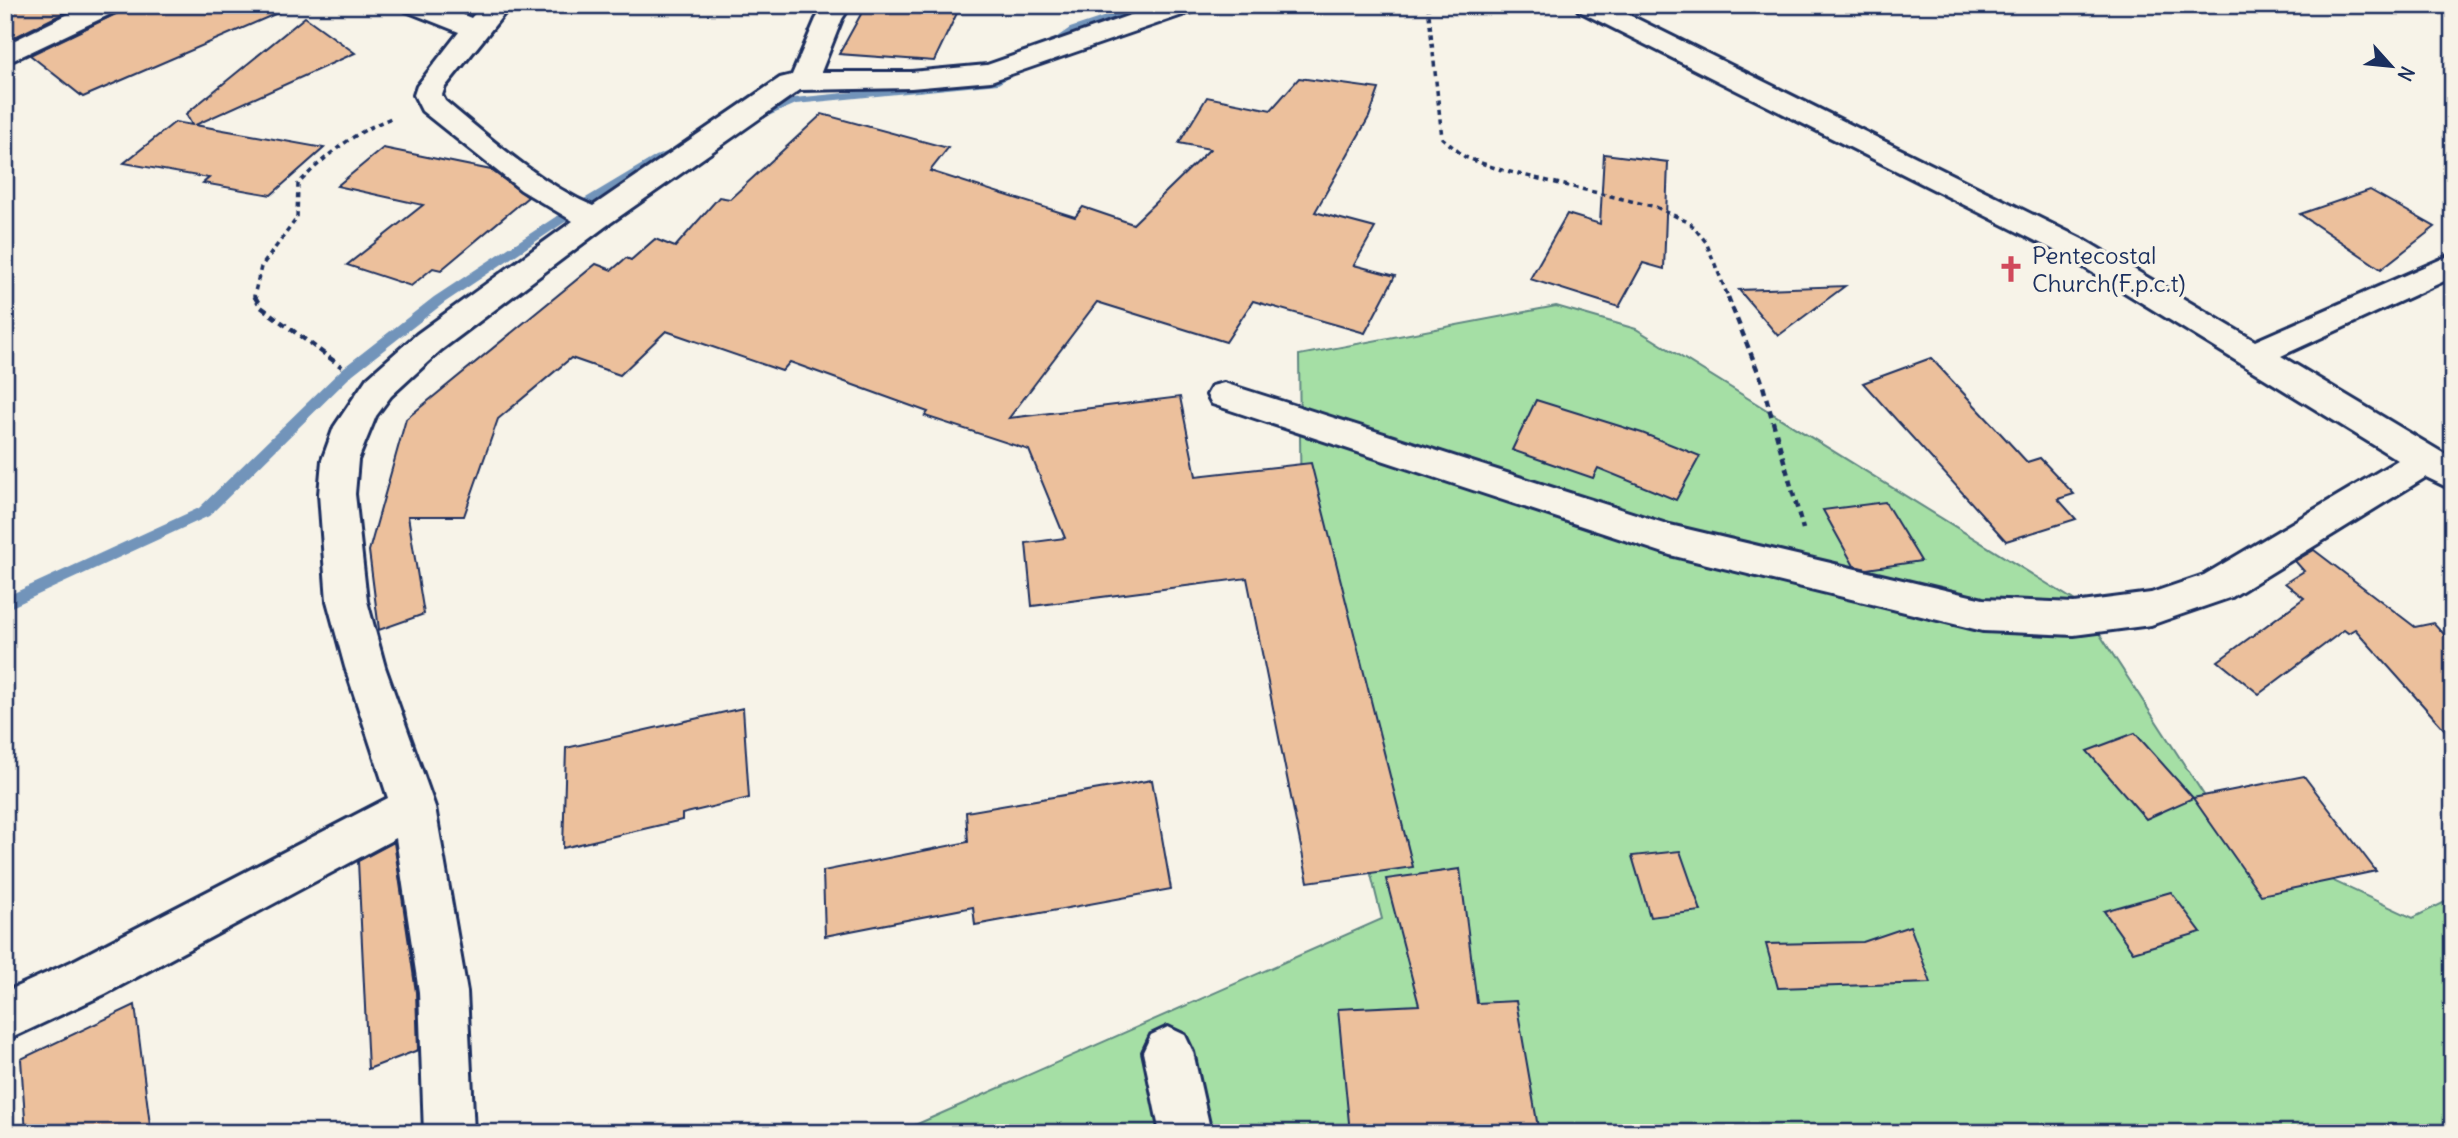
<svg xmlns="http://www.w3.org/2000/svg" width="2458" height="1138" font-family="Delius,sans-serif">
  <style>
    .green { fill: #a5dfa5; stroke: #608782; stroke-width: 2 }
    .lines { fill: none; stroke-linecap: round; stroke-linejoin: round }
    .stream { fill: #7294ba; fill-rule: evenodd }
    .building { fill: #ecc09c; stroke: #1b2f5e; stroke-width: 2 }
    .minor-casing { stroke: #1b2f5e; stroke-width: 6 }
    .path-far1 { stroke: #1b2f5e; stroke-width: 3.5; stroke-dasharray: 5 4.5; stroke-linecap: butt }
    .path { stroke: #1b2f5e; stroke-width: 4.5; stroke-dasharray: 7 5; stroke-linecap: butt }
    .minor { fill: #f7f3e8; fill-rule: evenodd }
    .labels { text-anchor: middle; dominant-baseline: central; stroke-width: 7; stroke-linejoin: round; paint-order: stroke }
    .poi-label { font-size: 24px; fill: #1b2f5e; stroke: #f7f3e8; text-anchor: start }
  </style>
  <rect width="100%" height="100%" fill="#f7f3e8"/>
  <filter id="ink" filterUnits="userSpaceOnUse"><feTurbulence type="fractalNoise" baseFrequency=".0143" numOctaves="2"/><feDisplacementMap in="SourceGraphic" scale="14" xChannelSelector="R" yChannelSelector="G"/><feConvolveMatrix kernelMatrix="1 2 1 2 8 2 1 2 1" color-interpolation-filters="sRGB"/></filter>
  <g filter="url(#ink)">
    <path class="green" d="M1556,306L1636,329L2080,604L2228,832L2413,918L2453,898V1133H897L1382,919L1302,596L1299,355Z"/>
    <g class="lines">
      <g class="stream">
        <path d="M1139,5H1155L1078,32L1047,53L1037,51L1070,28Z"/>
        <path d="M1022,62L1026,63V67L998,84L796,104L757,121L753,123L747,119L794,98L995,78Z"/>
        <path d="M684,145L690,149L688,152L664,162L577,214L444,303L353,374L209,516L5,610V597L199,508L343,368L434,297L569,208L656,156Z"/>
      </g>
    </g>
    <g class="building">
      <path d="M5,5H80L11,39L5,34Z"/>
      <path d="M123,5H296L83,97L30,55L118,13Z"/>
      <path d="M866,5H906L959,9L934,61L839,54Z"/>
      <path d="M305,17L355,53L195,125L324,148L271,195L203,183L209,178L124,163L175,122L192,125L186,114Z"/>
      <path d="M1299,78L1379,89L1369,117L1315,212L1375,228L1354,265L1395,276L1365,333L1253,301L1226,342L1097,302L1009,418L1180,397L1196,476L1311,463L1413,867L1308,882L1247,578L1032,606L1026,543L1065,538L1029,450L925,416L928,412L790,362L782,371L666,331L620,375L571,358L498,419L464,516H408L424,614L379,630L369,551L406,419L596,264L612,270L626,258L631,260L655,239L675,247L719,197L730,199L822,114L948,148L930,171L1075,217L1083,207L1133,224L1210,149L1179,143L1207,97L1271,110Z"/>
      <path d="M383,148L491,170L528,197L441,270L433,268L411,286L347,265L423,205L337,186Z"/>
      <path d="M1604,154L1668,162L1664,269L1643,263L1619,307L1530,279L1567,214L1600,224Z"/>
      <path d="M2370,190L2435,227L2381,269L2300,214Z"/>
      <path d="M1845,286L1778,336L1739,290Z"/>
      <path d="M1931,358L2027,462L2040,458L2074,494L2058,499L2076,519L2006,541L1863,383Z"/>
      <path d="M1536,400L1642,433L1700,456L1676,500L1598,468L1593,478L1512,450Z"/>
      <path d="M1885,502L1921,561L1867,569L1854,566L1823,510Z"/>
      <path d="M2314,550L2415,627L2434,623L2453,644V739L2355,629L2348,633L2344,630L2259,694L2218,661L2304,598L2285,583L2304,571L2295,561Z"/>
      <path d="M743,708L749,798L682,814V820L563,848L566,748Z"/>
      <path d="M2135,733L2193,798L2146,819L2087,751Z"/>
      <path d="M2304,776L2376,871L2261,895L2193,798Z"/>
      <path d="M1152,780L1171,889L975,925L973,907L825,936L823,871L968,842L966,812Z"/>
      <path d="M394,842L416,992L418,1050L368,1069L358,861Z"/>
      <path d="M1680,851L1701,911L1650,917L1632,856Z"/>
      <path d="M1460,869L1477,1003L1516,1001L1539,1133H1350L1338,1009L1419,1005L1386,879Z"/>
      <path d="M2171,892L2201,932L2133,952L2104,911Z"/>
      <path d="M1910,926L1931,983L1778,988L1766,944L1863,942Z"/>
      <path d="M135,1005L151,1133H26L21,1059Z"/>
    </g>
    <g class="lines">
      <defs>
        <g id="minor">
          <path d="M87,5H121L117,11L5,64V45Z"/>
          <path d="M402,5H439L471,18L483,5H511L445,87L442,95L445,101C491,139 538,182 593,206L780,78L792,75L816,19L825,5H851L842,19L821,72H911L987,65L1159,5H1198L1194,11L991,81L911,88L800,90L606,226L441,350L391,396L376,416L358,460L355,494L367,601L385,667L435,807L467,992L474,1133H424L419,992L396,838L105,994L5,1041V992L71,962L388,798L345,667L327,601L319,494L322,460L334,427L367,378L417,334L573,221L521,190L422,111L414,95L417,86L459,32L406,11Z"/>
          <path d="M1575,5H1609L2086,241L2255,341L2453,254V277L2281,356L2453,459V490L2426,477L2232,597L2165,620L2151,625L2074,635L1983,631L1670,555L1212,404L1207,395L1212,386L1224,383L1670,525L1983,599L2074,603L2151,593L2204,575L2398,460L2064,255L1579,11Z"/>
          <path d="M1168,1027L1185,1035L1193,1052L1211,1133H1160L1143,1052L1151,1035Z"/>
        </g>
      </defs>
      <use href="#minor" class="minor-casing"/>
      <g class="path-far1">
        <path d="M1428,5L1442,138L1465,157L1498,169L1656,207L1690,223L1706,242L1729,299"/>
        <path d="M256,299L254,296L261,267L297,218L298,184C327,154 354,132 394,117"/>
      </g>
      <g class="path">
        <path d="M255,297L261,307L342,367"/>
        <path d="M1728,297L1761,379L1803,529"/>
      </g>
      <use href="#minor" class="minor"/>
    </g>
  </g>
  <defs>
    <symbol id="church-bare" viewBox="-9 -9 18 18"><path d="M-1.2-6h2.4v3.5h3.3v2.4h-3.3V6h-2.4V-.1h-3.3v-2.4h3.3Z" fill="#d1495b" stroke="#f7f3e8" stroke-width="2.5" paint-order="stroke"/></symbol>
  </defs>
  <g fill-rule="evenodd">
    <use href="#church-bare" x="1992" y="250" width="38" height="38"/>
  </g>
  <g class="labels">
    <g class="poi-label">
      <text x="2032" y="255">Pentecostal<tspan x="2032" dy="28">Church(F.p.c.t)</tspan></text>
    </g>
  </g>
  <rect width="2458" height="1138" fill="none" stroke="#f7f3e8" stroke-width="28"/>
  <rect x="14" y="14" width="2430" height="1110" fill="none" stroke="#1b2f5e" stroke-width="2.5" filter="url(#ink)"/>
  <g transform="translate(2391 66) rotate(117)" stroke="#f7f3e8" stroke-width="5" paint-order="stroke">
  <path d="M0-5L12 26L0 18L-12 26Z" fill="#1b2f5e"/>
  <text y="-10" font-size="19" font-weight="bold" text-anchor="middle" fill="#1b2f5e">N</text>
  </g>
</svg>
